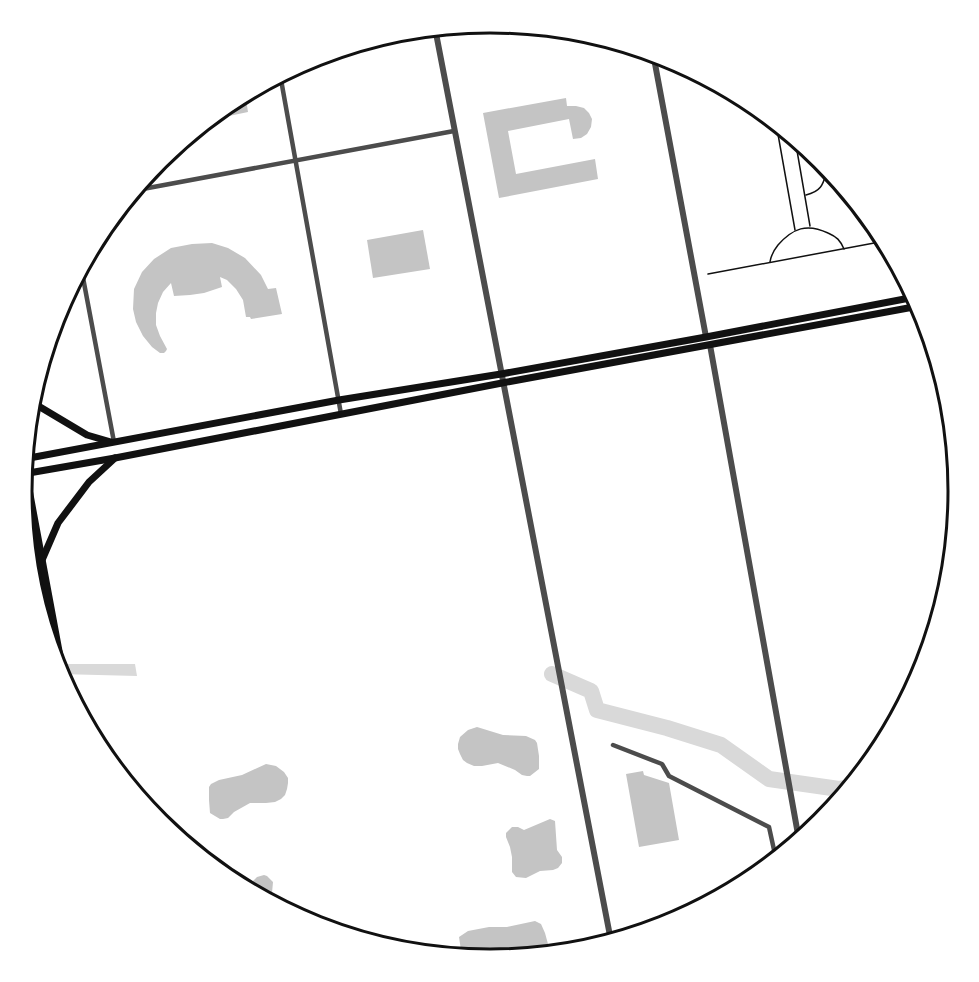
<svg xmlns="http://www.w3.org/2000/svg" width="979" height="982" font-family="'Varela Round',sans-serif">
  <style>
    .water { fill: #d9d9d9 }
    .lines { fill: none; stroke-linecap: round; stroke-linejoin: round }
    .river { stroke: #d9d9d9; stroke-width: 16 }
    .building { fill: #c4c4c4 }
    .path { stroke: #111; stroke-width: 1.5 }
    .minor { stroke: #4c4c4c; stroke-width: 4.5 }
    .tertiary { stroke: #4c4c4c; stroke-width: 6 }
    .secondary { stroke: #111; stroke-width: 7 }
    .primary { stroke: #111; stroke-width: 8 }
    .rim { fill: none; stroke: #111; stroke-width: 3 }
  </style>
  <rect width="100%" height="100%" fill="#fff"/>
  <path class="water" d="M55,664H135L137,676L59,674Z"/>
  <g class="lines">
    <path class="river" d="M552,674L591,691L597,710L667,728L721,745L769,779L839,789L849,787"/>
  </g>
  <g class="building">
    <path d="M245,93L248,112L205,121L230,101Z"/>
    <path d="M566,98L567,106H576L584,108L589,113L592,119L591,127L587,134L581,138L573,139L569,119L508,131L516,174L595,159L598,179L499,198L483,113Z"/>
    <path d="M423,230L430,269L373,278L367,240Z"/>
    <path d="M212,243L228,248L245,258L261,275L268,289L276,288L282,314L251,319L250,317H246L243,300L236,289L227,280L220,277L222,287L204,293L190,295L174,296L171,283L163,292L158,303L156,313V325L160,336L167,349L166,351L164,353H160L152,347L143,336L136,322L133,309L134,289L142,272L154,259L171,248L192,244Z"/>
    <path d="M477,727L503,735L526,736L535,740L537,743L539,756V769L530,776H527L522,775L515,770L498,763L482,766H474L467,763L463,760L460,754L458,749V744L460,737L468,730Z"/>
    <path d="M266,764L276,766L284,772L288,778V783L287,789L285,795L281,799L275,802L266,803H250L234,812L228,818L223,819H220L210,813L209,800V787L211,784L219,780L242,775Z"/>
    <path d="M643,771L644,775L669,783L679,840L639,847L626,774Z"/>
    <path d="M550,819L555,821L557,850L562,857V863L558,868L553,870L540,871L526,878L516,877L512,872V857L510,847L506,837V833L512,827H518L524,830Z"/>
    <path d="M264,875L267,876L273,882L272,893L274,904L228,880L253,881L257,877Z"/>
    <path d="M535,921L541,924L545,933L548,944L547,954L489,959L462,957L459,937L468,931L489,927H507Z"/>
  </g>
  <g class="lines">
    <g class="path">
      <path d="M776,123L795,230"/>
      <path d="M795,139L810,226"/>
      <path d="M806,195C823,191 823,183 828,168"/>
      <path d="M770,262C771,255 774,250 778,245C793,228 807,223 828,233C837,237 840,240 844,249"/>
      <path d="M708,274L885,241"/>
    </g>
    <g class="minor">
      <path d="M280,74L341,414"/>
      <path d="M132,191L454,131"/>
      <path d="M81,267L114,442"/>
      <path d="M613,745L662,764L669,776L769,827L776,859"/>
    </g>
    <g class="tertiary">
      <path d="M435,28C491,333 552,637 611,941"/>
      <path d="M653,53L706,337"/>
      <path d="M710,345L799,840"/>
    </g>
    <g class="secondary">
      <path d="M30,401L87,435L111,442"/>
      <path d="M24,459L339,400L501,374L706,337L915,297"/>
      <path d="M23,474L115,458L502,383L919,306"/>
      <path d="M42,560L58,523L89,482L115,458"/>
    </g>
    <path class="primary" d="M24,465L65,686"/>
  </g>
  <path d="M0 0H979V982H0ZM32 491a458 458 0 1 1 916 0a458 458 0 1 1-916 0Z" fill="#fff" fill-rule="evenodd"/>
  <path class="rim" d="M32 491a458 458 0 1 1 916 0a458 458 0 1 1-916 0Z"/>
</svg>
